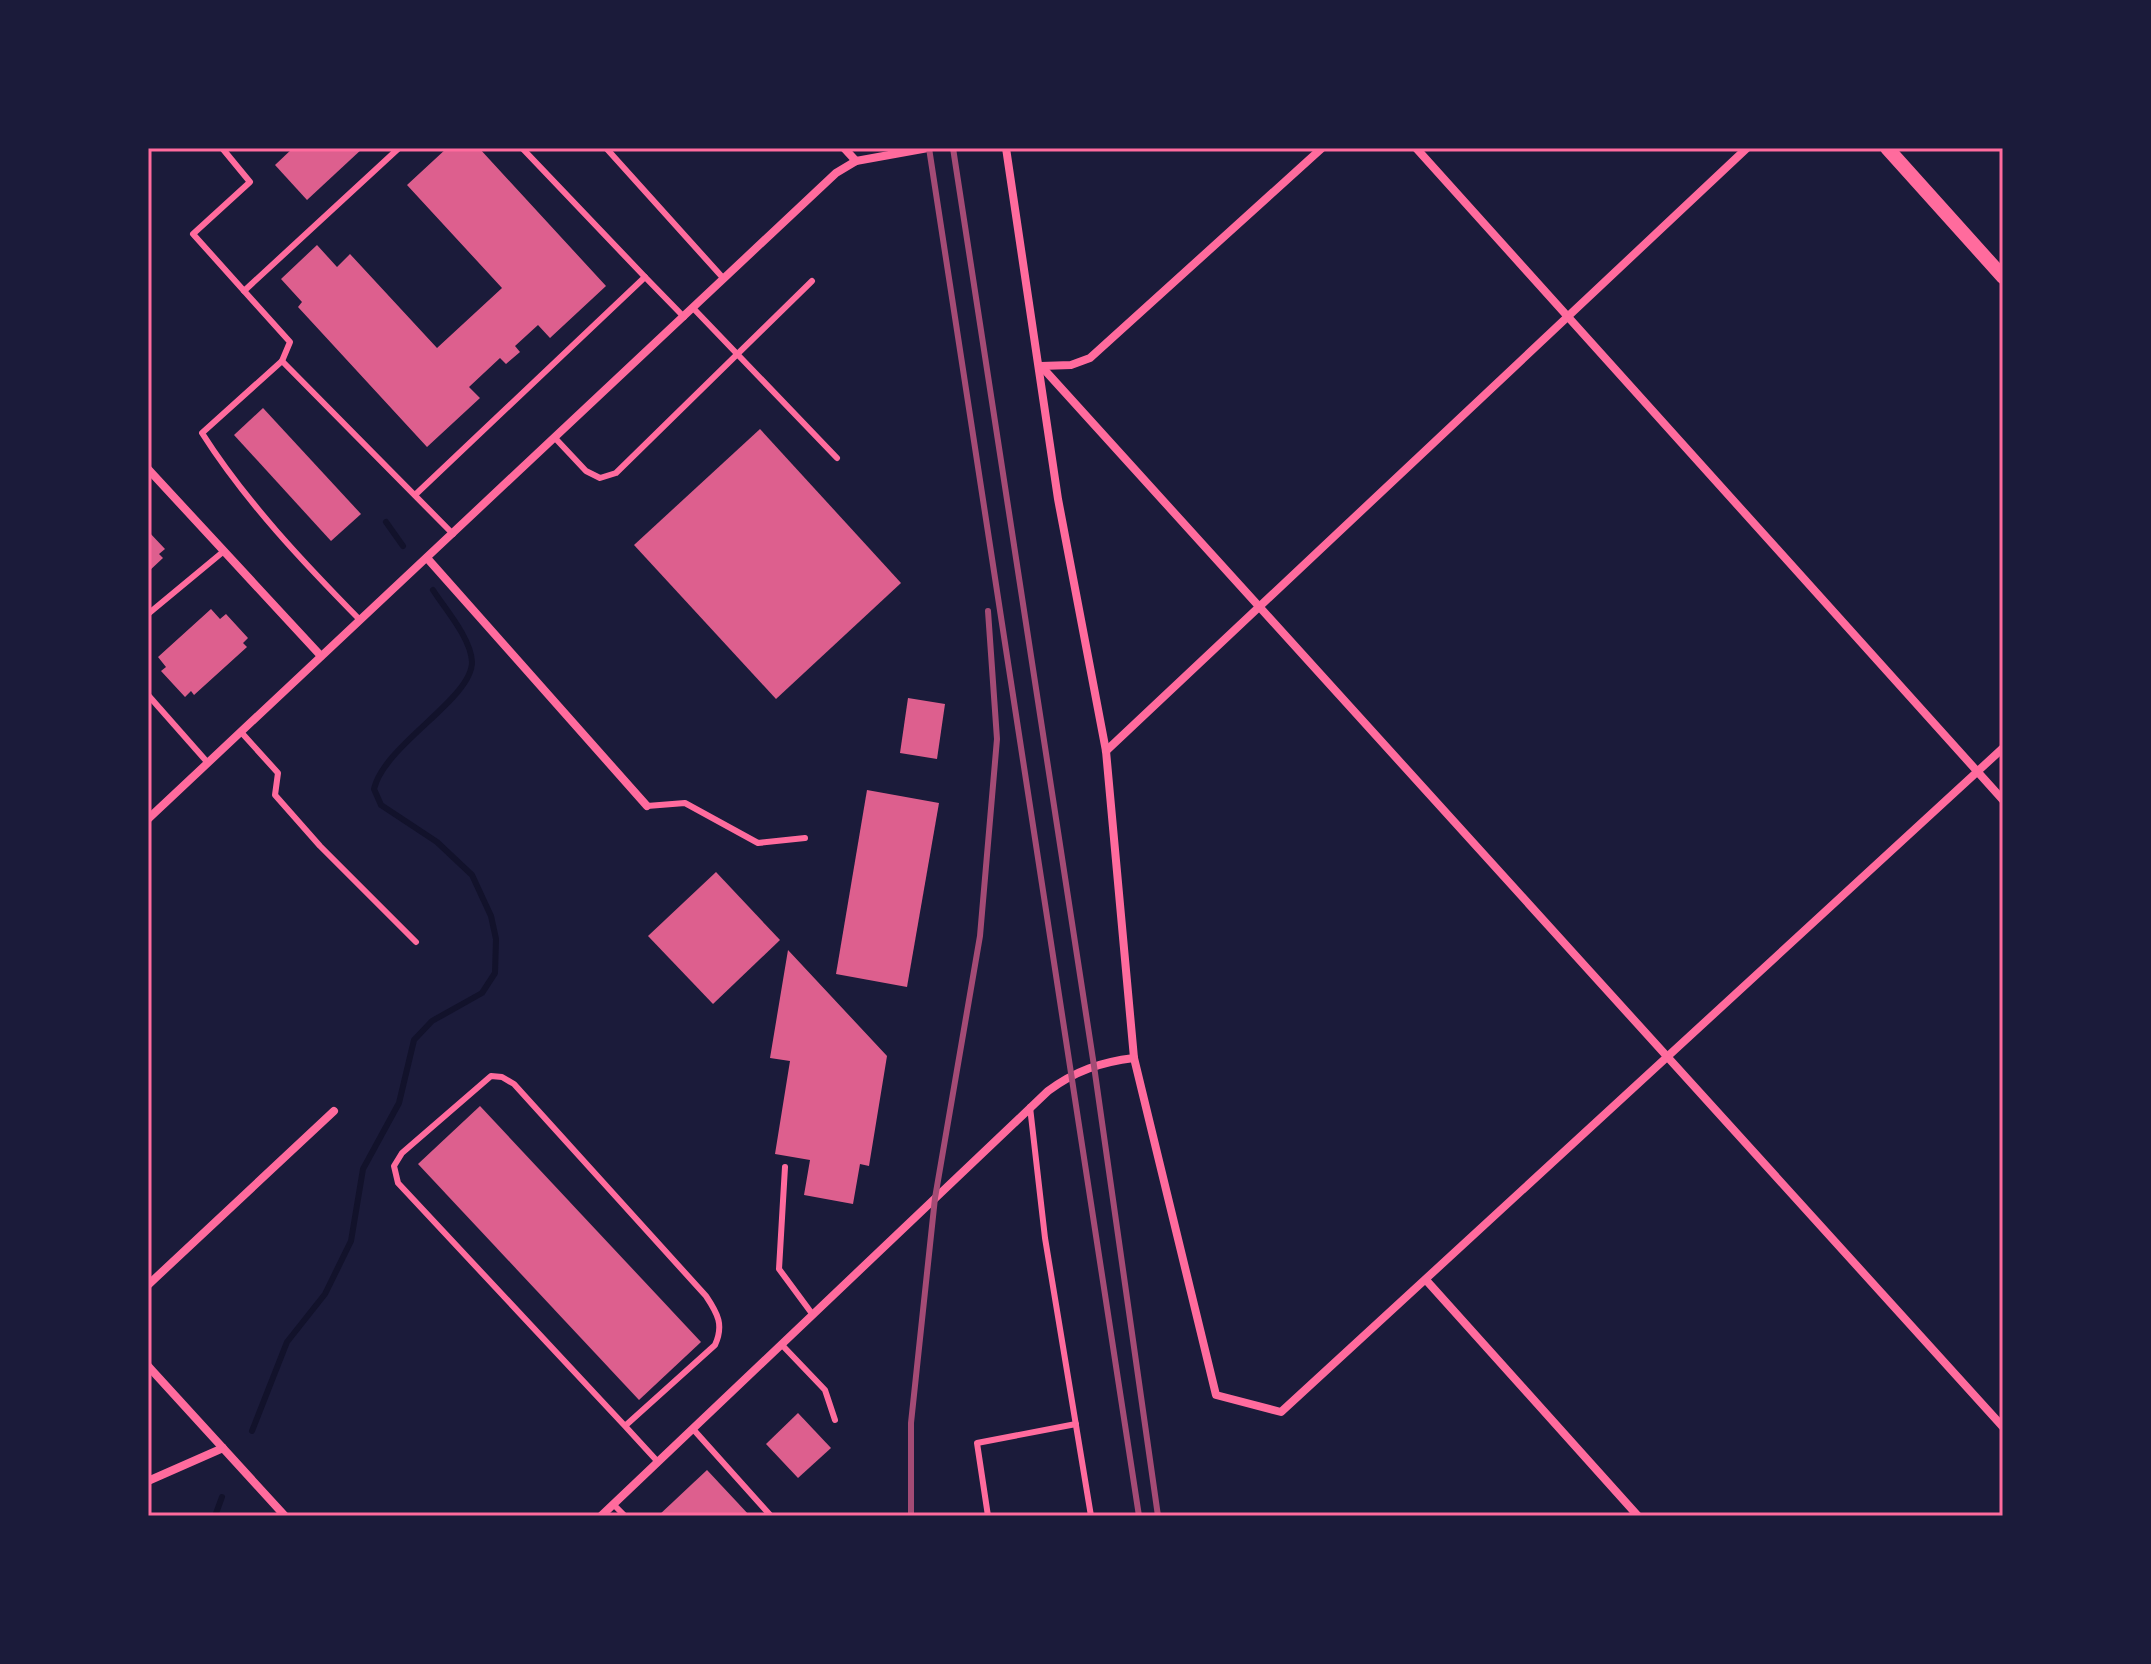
<svg xmlns="http://www.w3.org/2000/svg" width="2151" height="1664" font-family="'Alegreya Sans',sans-serif">
  <style>
    .lines { fill: none; stroke-linecap: round; stroke-linejoin: round }
    .stream { stroke: #12122b; stroke-width: 6 }
    .building { fill: #dd5f8e }
    .service { stroke: #ff6b9d; stroke-width: 6 }
    .minor { stroke: #ff6b9d; stroke-width: 8 }
    .tertiary { stroke: #ff6b9d; stroke-width: 14 }
    .rail { stroke: #a44b75; stroke-width: 6 }
    .neatline { fill: none; stroke: #ff6b9d; stroke-width: 3 }
  </style>
  <rect width="100%" height="100%" fill="#1b1b3a"/>
  <g class="lines">
    <g class="stream">
      <path d="M386,522L403,546"/>
      <path d="M252,1431L287,1342L325,1294L351,1241L363,1169L399,1103L414,1040L432,1021L482,993L495,973L496,939L491,916L472,875L437,842L381,805L374,789C384,745 472,699 472,662C471,638 445,609 433,590"/>
      <path d="M215,1516L222,1497"/>
    </g>
  </g>
  <g class="building">
    <path d="M293,148H363L307,200L275,165Z"/>
    <path d="M447,148H479L606,286L550,338L538,325L515,346L520,352L506,364L500,358L469,387L480,398L427,447L298,307L302,302L281,279L317,245L337,267L350,254L437,348L502,288L407,185Z"/>
    <path d="M263,408L361,514L331,541L234,435Z"/>
    <path d="M760,429L901,583L776,699L634,545Z"/>
    <path d="M148,531L165,549L159,554L163,558L148,572Z"/>
    <path d="M211,609L220,619L226,614L248,638L243,643L247,647L194,695L191,691L185,697L161,671L166,667L158,657Z"/>
    <path d="M908,698L945,704L937,759L900,753Z"/>
    <path d="M867,790L939,803L907,987L836,974Z"/>
    <path d="M716,872L780,940L713,1004L648,936Z"/>
    <path d="M788,950L887,1056L869,1166L860,1164L853,1204L804,1195L810,1160L775,1154L790,1061L770,1058Z"/>
    <path d="M480,1106L701,1342L639,1400L418,1164Z"/>
    <path d="M798,1413L831,1448L798,1478L766,1444Z"/>
    <path d="M707,1470L750,1516H658Z"/>
  </g>
  <g class="lines">
    <g class="service">
      <path d="M222,148L250,182L193,234L290,342L282,361"/>
      <path d="M522,148L645,277"/>
      <path d="M606,148L724,279"/>
      <path d="M244,291L399,148"/>
      <path d="M693,308L837,458"/>
      <path d="M555,438L586,471L600,478L616,473L812,281"/>
      <path d="M415,495L645,277L684,317"/>
      <path d="M148,614L224,551"/>
      <path d="M360,620C303,562 246,502 202,433L282,361L453,534"/>
      <path d="M148,695L208,763"/>
      <path d="M241,732L278,773L275,795L320,846L416,942"/>
      <path d="M647,806L685,803L758,843L805,838"/>
      <path d="M1030,1107L1045,1238L1091,1516"/>
      <path d="M785,1167L779,1269L813,1315"/>
      <path d="M782,1345L825,1390L835,1420"/>
      <path d="M625,1426L715,1345C724,1325 718,1314 706,1296L514,1084L502,1077L491,1076L402,1153L394,1166L398,1183L625,1426L658,1462"/>
      <path d="M693,1429L771,1516"/>
      <path d="M613,1504L625,1516"/>
      <path d="M988,1516L977,1443L1076,1424"/>
    </g>
    <g class="minor">
      <path d="M844,148L856,161"/>
      <path d="M1006,148L1058,499L1106,751L1134,1058L1216,1395L1281,1412L2003,748"/>
      <path d="M1416,148L2003,800"/>
      <path d="M1041,366L2003,1427"/>
      <path d="M1041,366L1071,365L1090,358L1322,148"/>
      <path d="M148,469L321,656"/>
      <path d="M427,558L647,806"/>
      <path d="M1106,751L1747,148"/>
      <path d="M148,819L836,173L856,161L928,148"/>
      <path d="M1426,1280L1638,1516"/>
      <path d="M148,1285L334,1111"/>
      <path d="M148,1366L285,1516"/>
      <path d="M148,1481L223,1448"/>
      <path d="M601,1516L1048,1091C1075,1071 1101,1062 1134,1058"/>
    </g>
    <path class="tertiary" d="M1887,148L2003,277"/>
    <g class="rail">
      <path d="M929,148L1139,1516"/>
      <path d="M953,148L1094,1066L1158,1516"/>
      <path d="M911,1516V1423L935,1198L980,936L997,739L988,611"/>
    </g>
  </g>
  <rect width="2151" height="1664" fill="none" stroke="#1b1b3a" stroke-width="300"/>
  <rect x="150" y="150" width="1851" height="1364" class="neatline"/>
</svg>
